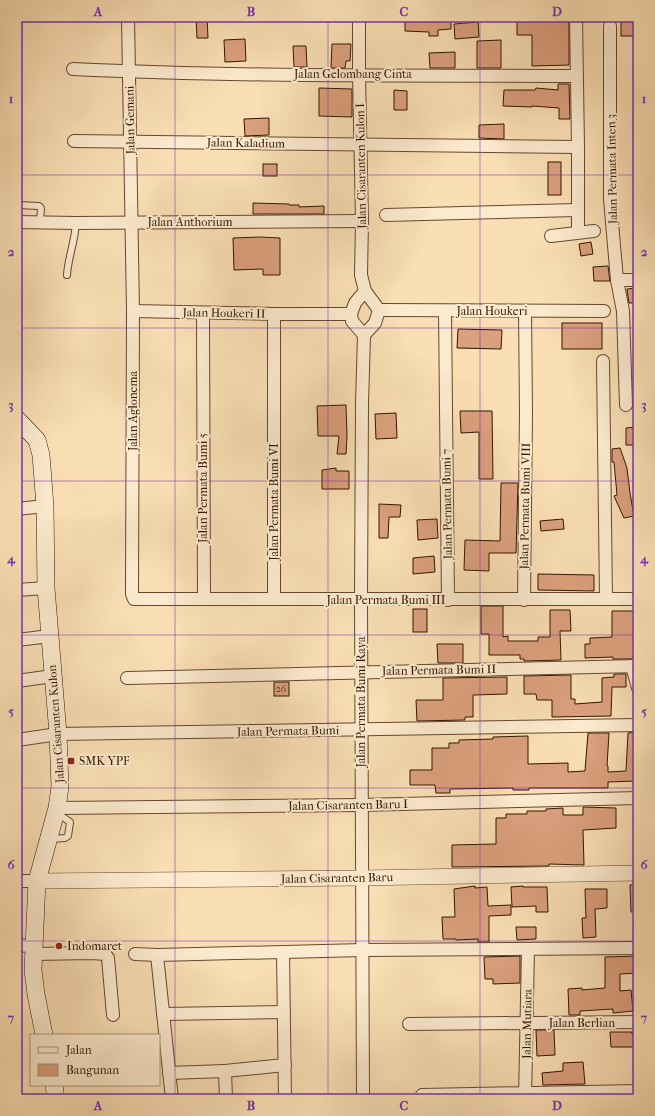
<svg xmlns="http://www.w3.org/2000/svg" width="655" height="1116" font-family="'IM FELL French Canon',serif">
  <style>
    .building { fill: #dba07d; stroke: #321501 }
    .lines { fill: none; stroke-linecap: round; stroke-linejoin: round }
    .service-casing { stroke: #64482e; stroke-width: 8 }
    .minor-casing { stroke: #64482e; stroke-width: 14 }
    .tertiary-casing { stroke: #64482e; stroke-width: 16 }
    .secondary-casing { stroke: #321501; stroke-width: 18 }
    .service { stroke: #fceace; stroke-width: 6 }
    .minor { stroke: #fceace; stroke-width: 12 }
    .tertiary { stroke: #fceace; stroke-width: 15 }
    .secondary { stroke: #fceace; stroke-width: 17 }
    .grid { fill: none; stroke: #7b2cbf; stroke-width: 1; stroke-opacity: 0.55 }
    .poi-dot { fill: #8f2418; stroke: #fceace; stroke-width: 1.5 }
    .labels { text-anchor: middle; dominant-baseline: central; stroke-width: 4; stroke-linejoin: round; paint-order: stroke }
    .number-label { font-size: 10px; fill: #5c3820 }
    .street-label { font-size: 12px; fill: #321501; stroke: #fceace }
    .poi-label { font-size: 12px; fill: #321501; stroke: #fceace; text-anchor: start }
    .neatline { fill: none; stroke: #7b2cbf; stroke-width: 1.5 }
    .grid-label { font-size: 13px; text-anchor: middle; font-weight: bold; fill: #7b2cbf }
  </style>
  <rect width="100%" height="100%" fill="#fadfb4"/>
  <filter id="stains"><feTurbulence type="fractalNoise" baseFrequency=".005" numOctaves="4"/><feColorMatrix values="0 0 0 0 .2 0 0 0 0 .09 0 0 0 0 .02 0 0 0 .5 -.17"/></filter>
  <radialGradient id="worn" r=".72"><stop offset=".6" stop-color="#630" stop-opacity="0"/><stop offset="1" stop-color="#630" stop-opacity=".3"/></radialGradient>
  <g class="building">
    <path d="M196,17H207L208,38H197Z"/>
    <path d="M405,17H451V29L438,30V36H429V32L405,31Z"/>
    <path d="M517,17H569V65L532,66V35H517Z"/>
    <rect x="621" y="17" width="15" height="19"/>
    <path d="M478,22L479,37L455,39L454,24Z"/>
    <path d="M245,39L246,61L225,62L224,40Z"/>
    <path d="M501,40V68H477V41Z"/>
    <path d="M332,44H351L350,61H346L345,68H331Z"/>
    <path d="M293,46H306L307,67H294Z"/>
    <path d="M455,52V68H430L429,53Z"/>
    <path d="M558,84H569L570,119H559V108L532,106V107L503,106L504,90H535L536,88L558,90Z"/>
    <path d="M319,88L352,89V117L319,116Z"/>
    <path d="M394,90L407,91V110H394Z"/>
    <path d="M269,118V135L245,136L244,119Z"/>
    <path d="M504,124V139L479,138V125Z"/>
    <rect x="548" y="162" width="13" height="33"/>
    <rect x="263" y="164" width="14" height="12"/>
    <path d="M253,203L289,204V205H299V207L324,206V214H253Z"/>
    <path d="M260,237L280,238V275H263V269L234,270L233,238Z"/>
    <path d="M591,242L593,254L581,256L579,244Z"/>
    <path d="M608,266L610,281H594L593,267Z"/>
    <path d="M638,288V303H629L627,289Z"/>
    <rect x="562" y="323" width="40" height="26"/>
    <path d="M458,329L502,330L501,349L457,348Z"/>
    <path d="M346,405L347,436L346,454H337L339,436H318L317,406Z"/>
    <path d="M460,411H492L493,479H479V432L461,433Z"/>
    <path d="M396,413L397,438L376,439L375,414Z"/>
    <path d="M638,427V445H626V428Z"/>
    <path d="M620,448L627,468L630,493L634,516L624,518L614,496L617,495L614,462H612V449Z"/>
    <path d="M336,468V471H349V489H322V470Z"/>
    <path d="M501,483H518L516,553H489V571L464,570L465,540L500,541Z"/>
    <path d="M379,504L401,505L400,517H389L388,538H379Z"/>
    <path d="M437,519L438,538L418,540L417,520Z"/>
    <path d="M563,519L564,529L541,531L540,521Z"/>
    <path d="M434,556L435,572L413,574V558Z"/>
    <path d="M538,574L594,575V591L538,590Z"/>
    <path d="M481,606H503V637L508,636V641H538V637H550V610H570L571,631H560L561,660L524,661V659H520V655H489V634H481Z"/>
    <rect x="413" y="609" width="14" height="23"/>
    <path d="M612,611H638V659H613V657L585,658V644H590V638L612,637Z"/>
    <path d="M437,644H463V663H438Z"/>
    <path d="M614,674H626V687H612L611,716L552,717V700H537L536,694H524V676L571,675V699H575V704L602,702V678L614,677Z"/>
    <path d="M507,677V694L473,695V717H465V720L417,721L416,700H443V678Z"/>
    <rect x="274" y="682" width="15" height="14"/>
    <path d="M638,732V781L608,782V788H529V790H513V788L450,789V793H436L435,785H410V770H432V748H449V743H459V740L493,739V737L528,736V764L568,763V772L585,771L588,733H609L607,766H608V772L626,771L628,733Z"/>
    <path d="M583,807L616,808V828L583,830L584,865L549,864V866L452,867V845L496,844V818H506V814H527V811H546V809L563,808V815H583Z"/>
    <path d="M638,884V912H631L630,885Z"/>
    <path d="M475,886V888L487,887L488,906L511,905V915L489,916V942H478V939L456,940V939H443L442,917H455L454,889Z"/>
    <path d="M523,886V887H547L548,912H536V906L512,907L511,887Z"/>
    <path d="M585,889H607V908L595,909L596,937L583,938L582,918H586Z"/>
    <path d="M516,927H536V939L517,940Z"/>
    <path d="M520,956V983L493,984V979H485L484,957Z"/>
    <path d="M638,956V973L620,974V991L631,990L633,1011L613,1013V1009L580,1011V1015H569L568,989L582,988V990L605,988V957Z"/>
    <path d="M536,1030H554L555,1055L537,1056Z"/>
    <path d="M610,1032H632V1034H638V1047H611Z"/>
    <path d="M583,1062L585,1084L543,1085L542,1073L563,1071V1063Z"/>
  </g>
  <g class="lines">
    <defs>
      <g id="service">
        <path d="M17,205L39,206L41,208L40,222"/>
        <path d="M67,275C68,258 75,241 76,223"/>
        <path d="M50,839L65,838L68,836L70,822L57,813"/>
      </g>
      <g id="minor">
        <path d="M128,17L133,311L132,594L134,599H638"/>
        <path d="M359,17V75L362,221L361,275L365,291L379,310"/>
        <path d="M610,26V199L617,280L623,311L626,405"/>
        <path d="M73,69C240,77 408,75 576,76"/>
        <path d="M74,141L578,147L576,17"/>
        <path d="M578,147V232"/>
        <path d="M386,215L577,210"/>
        <path d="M17,222L76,223L362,221"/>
        <path d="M551,236L594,231"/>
        <path d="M617,280H638"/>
        <path d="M379,310L604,311"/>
        <path d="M133,311L274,314H351L352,321L364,335"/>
        <path d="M445,311L448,600"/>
        <path d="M203,313L204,599"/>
        <path d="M351,314L355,303L365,291"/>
        <path d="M603,361L606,598"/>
        <path d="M17,509L45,506"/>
        <path d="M17,590L46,588"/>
        <path d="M274,599V314"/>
        <path d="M524,600L526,413L525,311"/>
        <path d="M17,640L50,636"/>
        <path d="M632,666L638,688"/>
        <path d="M127,678L638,666"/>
        <path d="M17,681L53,676"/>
        <path d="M17,740L58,734L638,725"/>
        <path d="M57,808L362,805L638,798"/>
        <path d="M17,881H37"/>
        <path d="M17,946L33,945"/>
        <path d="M283,952L285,1099"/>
        <path d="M33,954L93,953L105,954L108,958L113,1015"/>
        <path d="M135,954L157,955"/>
        <path d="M163,1014L284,1012"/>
        <path d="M409,1024L638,1022"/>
        <path d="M169,1073L225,1071"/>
        <path d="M422,1095L638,1091"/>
        <path d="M172,1099L157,955L363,950L638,948"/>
        <path d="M226,1099L225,1071L285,1065"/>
        <path d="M363,1099L361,599L362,403L364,335L375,323L379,310"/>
        <path d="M525,1099L528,949"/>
      </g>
      <path id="tertiary" d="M37,881L362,878L638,873"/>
      <g id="secondary">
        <path d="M17,419L37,440L41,455L45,506L46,588L58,734L60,787L57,808L37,881L33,970L36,994L44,1035"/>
        <path d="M54,1085L56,1099"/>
      </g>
    </defs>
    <use href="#service" class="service-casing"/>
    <use href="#minor" class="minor-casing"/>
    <use href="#tertiary" class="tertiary-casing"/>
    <use href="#secondary" class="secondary-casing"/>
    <use href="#service" class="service"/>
    <use href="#minor" class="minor"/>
    <use href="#tertiary" class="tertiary"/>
    <use href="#secondary" class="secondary"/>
  </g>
  <path class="grid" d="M175,17V1099M328,17V1099M480,17V1099M17,175H638M17,328H638M17,481H638M17,635H638M17,788H638M17,941H638"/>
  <g class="poi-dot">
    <rect x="67" y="757" width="8" height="8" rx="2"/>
    <circle cx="59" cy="946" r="4"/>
  </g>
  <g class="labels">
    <g class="number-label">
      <text x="281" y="689">26</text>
    </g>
    <g class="street-label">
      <text x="353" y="74">Jalan Gelombang Cinta</text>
      <text transform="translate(130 120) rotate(-91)">Jalan Gemani</text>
      <text transform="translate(246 143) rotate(1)">Jalan Kaladium</text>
      <text transform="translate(361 166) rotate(-91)">Jalan Cisaranten Kulon I</text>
      <text transform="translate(612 169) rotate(-91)">Jalan Permata Inten 3</text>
      <text x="190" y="222">Jalan Anthorium</text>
      <text x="492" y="311">Jalan Houkeri</text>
      <text transform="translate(224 313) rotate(1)">Jalan Houkeri II</text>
      <text transform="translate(133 411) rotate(-90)">Jalan Aglonema</text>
      <text transform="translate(203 488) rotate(-90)">Jalan Permata Bumi 5</text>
      <text transform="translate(274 502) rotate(-90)">Jalan Permata Bumi VI</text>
      <text transform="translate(447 504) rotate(-91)">Jalan Permata Bumi 7</text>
      <text transform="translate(525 506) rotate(-89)">Jalan Permata Bumi VIII</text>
      <text x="386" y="600">Jalan Permata Bumi III</text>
      <text transform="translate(439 670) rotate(-1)">Jalan Permata Bumi II</text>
      <text transform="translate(361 702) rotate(-90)">Jalan Permata Bumi Raya</text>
      <text transform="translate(56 724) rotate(-94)">Jalan Cisaranten Kulon</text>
      <text transform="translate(288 731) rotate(-1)">Jalan Permata Bumi</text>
      <text transform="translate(348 805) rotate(-1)">Jalan Cisaranten Baru I</text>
      <text transform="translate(337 878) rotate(-1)">Jalan Cisaranten Baru</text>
      <text x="582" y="1023">Jalan Berlian</text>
      <text transform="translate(527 1024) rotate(-89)">Jalan Mutiara</text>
    </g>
    <g class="poi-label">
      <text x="79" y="761">SMK YPF</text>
      <text x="67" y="946">Indomaret</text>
    </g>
  </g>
  <rect width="655" height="1116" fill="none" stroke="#fadfb4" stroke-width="44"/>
  <rect x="30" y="1034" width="130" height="52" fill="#fceace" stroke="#ab957c"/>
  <rect x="38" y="1047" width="20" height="6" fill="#fceace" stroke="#ab957c"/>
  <text x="66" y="1054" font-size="12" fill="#321501">Jalan</text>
  <rect x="38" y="1064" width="20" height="12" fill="#dba07d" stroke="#ab957c"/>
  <text x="66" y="1074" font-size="12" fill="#321501">Bangunan</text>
  <rect x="22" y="22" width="611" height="1072" class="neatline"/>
  <g class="grid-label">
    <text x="98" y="16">A</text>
    <text x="251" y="16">B</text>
    <text x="404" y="16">C</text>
    <text x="557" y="16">D</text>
    <text x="11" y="103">1</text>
    <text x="644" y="103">1</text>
    <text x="11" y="256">2</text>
    <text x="644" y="256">2</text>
    <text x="11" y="409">3</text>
    <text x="644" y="409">3</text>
    <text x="11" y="563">4</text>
    <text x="644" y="563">4</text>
    <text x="11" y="716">5</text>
    <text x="644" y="716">5</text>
    <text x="11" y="869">6</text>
    <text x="644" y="869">6</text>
    <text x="11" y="1022">7</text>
    <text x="644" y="1022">7</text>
    <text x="98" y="1110">A</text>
    <text x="251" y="1110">B</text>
    <text x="404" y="1110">C</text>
    <text x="557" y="1110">D</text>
  </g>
  <rect width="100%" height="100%" filter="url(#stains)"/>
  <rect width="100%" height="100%" fill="url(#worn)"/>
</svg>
